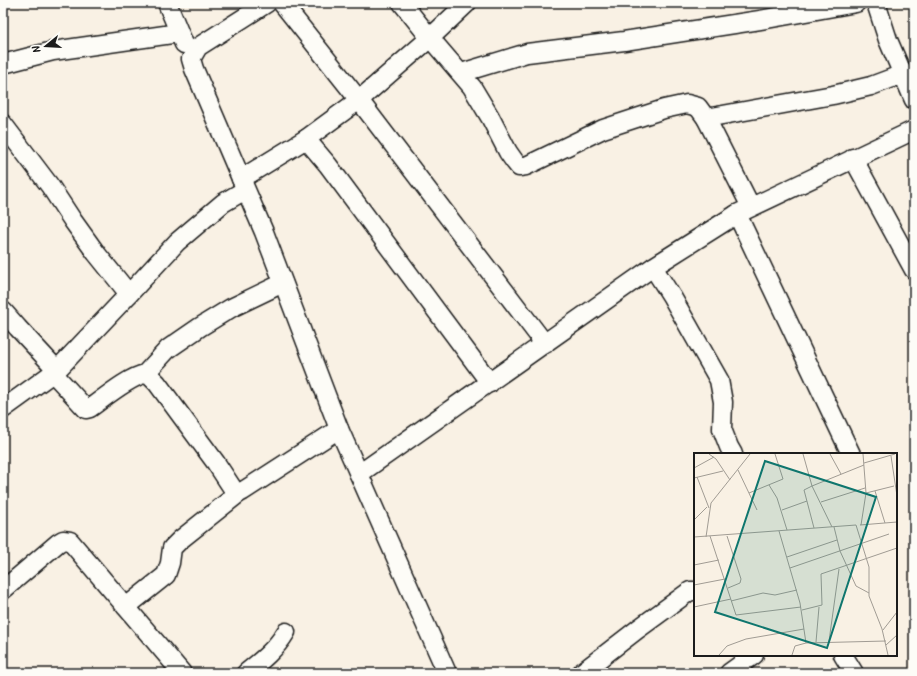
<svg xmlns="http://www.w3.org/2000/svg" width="917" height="676" font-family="Kalam,sans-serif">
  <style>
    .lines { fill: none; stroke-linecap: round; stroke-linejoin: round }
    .minor-casing { stroke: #1c1c1c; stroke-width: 21 }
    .minor { stroke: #fdfcf7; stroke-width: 18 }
    .inset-road { fill: none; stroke: #a19c94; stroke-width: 1 }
    .view { fill: #0f766e; fill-opacity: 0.15; stroke: #0f766e; stroke-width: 2 }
    .inset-edge { fill: none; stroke: #1c1c1c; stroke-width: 2 }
  </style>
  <rect width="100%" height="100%" fill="#f9f1e4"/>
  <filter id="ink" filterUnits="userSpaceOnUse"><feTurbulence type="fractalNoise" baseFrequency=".025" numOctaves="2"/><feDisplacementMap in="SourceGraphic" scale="8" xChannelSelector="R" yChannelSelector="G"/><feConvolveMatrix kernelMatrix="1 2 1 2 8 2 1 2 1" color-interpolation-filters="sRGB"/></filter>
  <g filter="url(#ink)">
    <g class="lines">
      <defs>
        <g id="minor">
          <path d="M167,3L184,44"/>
          <path d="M267,3L198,47L191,59L194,69L264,232L339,429L447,673"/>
          <path d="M282,3L359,100L545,344"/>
          <path d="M402,3L430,38L472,87L490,117L508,152L515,162L519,167L526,166L603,129L664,109L687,104L698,107L706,118L751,207"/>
          <path d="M876,3L888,40L914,100"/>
          <path d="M3,64L53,51L179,33"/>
          <path d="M461,73L527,53L624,41L760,20L856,3"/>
          <path d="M706,118L833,95L871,86L903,74"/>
          <path d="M3,124L50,186L73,221L96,253L129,294"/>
          <path d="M306,139L328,165L490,383"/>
          <path d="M853,158L914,270"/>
          <path d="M241,179L306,139L359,100L430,38L467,3"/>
          <path d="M737,214L851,454"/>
          <path d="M653,267L672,297L719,380L723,402L722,429L729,447L733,454"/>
          <path d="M3,311L18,328L57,370"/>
          <path d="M53,373L86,409L90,408C104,398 129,377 145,374L168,349L200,327L231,308L283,283"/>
          <path d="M145,374L150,376L157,383L216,463L235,492L239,493"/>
          <path d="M3,409L57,370L129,294L177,242L223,203L245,190"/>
          <path d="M359,474L653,267L737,214L914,130"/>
          <path d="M3,590L58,543L63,540L70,541L182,673"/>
          <path d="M126,607L166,575L170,563L172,548L180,540L239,493L243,491L339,429"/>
          <path d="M843,655L854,673"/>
          <path d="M246,673C261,661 276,649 286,632"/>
          <path d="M581,673L638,629L690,591H695"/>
          <path d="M729,673L754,655"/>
        </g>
      </defs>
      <use href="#minor" class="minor-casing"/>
      <use href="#minor" class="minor"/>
    </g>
  </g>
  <g transform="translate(694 453)">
    <rect width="203" height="203" fill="#f9f1e4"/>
    <path class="inset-road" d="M15,1L22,6L36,27M109,1L118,33L138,74M136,1L147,21M197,3L203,43M170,10L201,1M0,15L20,4M44,17L63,57M3,24L15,55M0,25L29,18M75,32L83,45L93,77M118,33L170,12M118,33L110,37L120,75M181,38L191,70M55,40L89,26L81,1M172,40L200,33M127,49L171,35M88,57L113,48M0,67L13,54M166,72L203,69M167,72L172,40L169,1M140,74L146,98L162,133L175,140M85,78L106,150L112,190M16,83L42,162L107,154M33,83L47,126L46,130L34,135M0,84L162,72L175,114V143L188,176L194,202M12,84L17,50L56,1M93,104L143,87M0,112L25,107M96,115L195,81M0,132L31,126M37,148L69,140L81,142L103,137M0,154L37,146M108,157L128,152L127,121L203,95M189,177L203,159M135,188L145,116M122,189L125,154M192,192L203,182M25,202L33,193L52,186L110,176M98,202L101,193L112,190L192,188"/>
    <path class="view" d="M71,8L182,44L133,195L21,159Z"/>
    <rect width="203" height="203" class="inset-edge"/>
  </g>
  <rect width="917" height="676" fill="none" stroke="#fdfcf7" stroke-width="16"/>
  <rect x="8" y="8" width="901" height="660" fill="none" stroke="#1c1c1c" stroke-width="1.5" filter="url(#ink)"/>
  <g transform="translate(46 46) rotate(252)" stroke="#fdfcf7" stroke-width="3" paint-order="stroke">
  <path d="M0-3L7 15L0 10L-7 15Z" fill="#1c1c1c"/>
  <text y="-6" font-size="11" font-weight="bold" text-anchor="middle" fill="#1c1c1c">N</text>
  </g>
</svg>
